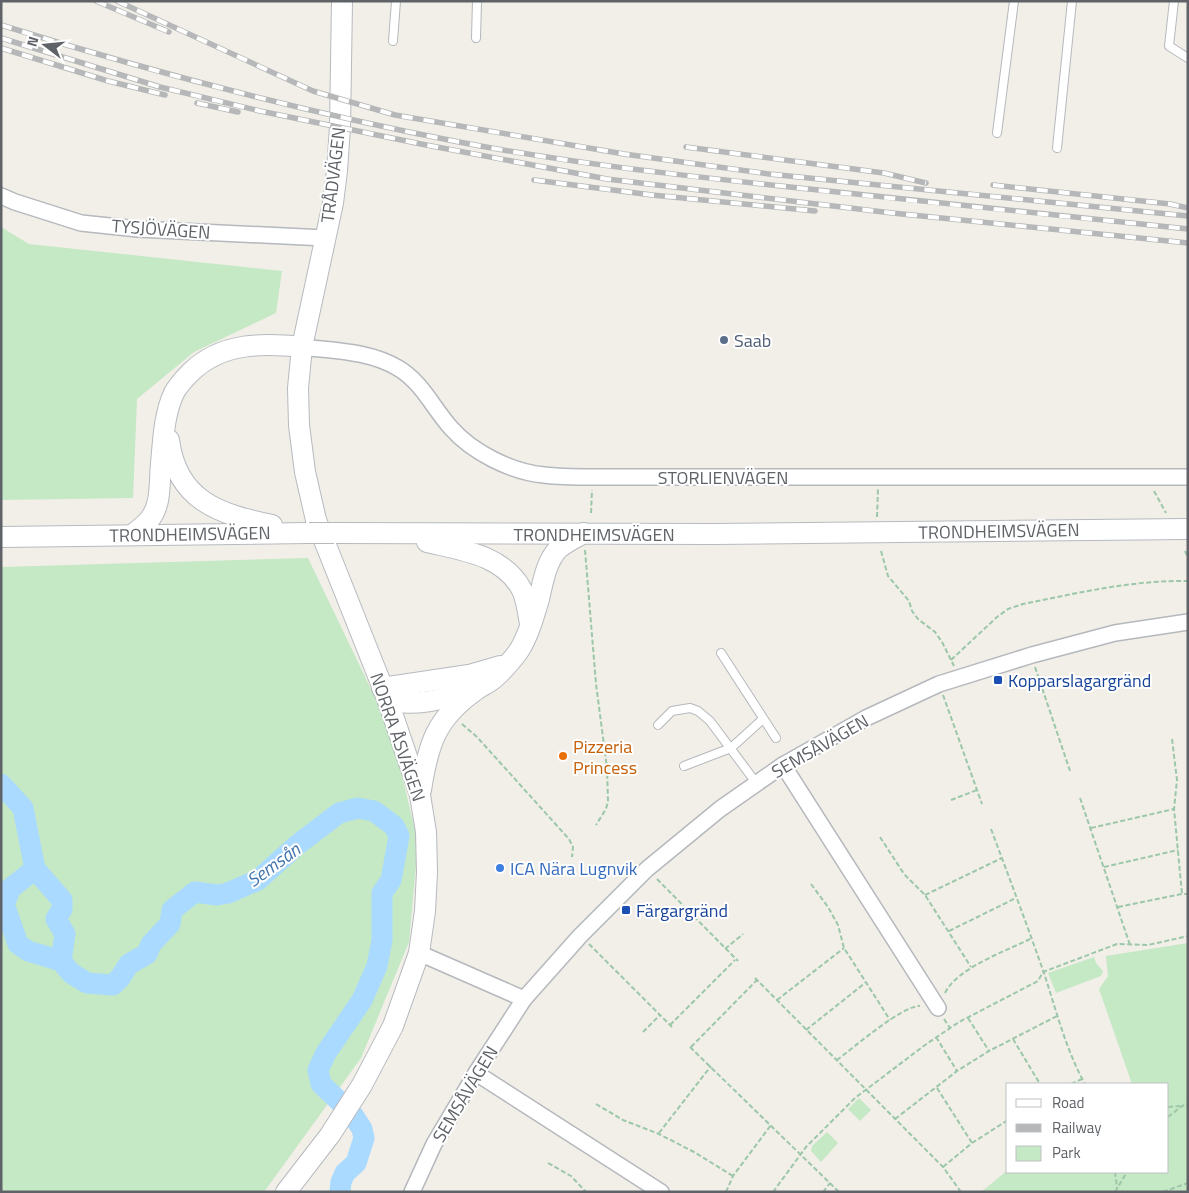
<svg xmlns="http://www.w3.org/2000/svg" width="1189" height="1193" font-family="'Titillium Web',sans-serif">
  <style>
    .green { fill: #c5e8c5 }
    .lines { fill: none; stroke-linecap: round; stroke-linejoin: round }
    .river { stroke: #aadaff; stroke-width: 21 }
    .lane-casing { stroke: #b5b8bc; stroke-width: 10 }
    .street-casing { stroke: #b5b8bc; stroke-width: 18 }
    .secondary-casing { stroke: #b6babf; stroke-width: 22 }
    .path { stroke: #9cc7a9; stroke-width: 2; stroke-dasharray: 5 2.5; stroke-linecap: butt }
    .lane { stroke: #fff; stroke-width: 8 }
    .street { stroke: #fff; stroke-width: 15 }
    .secondary { stroke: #fff; stroke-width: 20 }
    .rail-casing { stroke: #b6b7b8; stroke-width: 5.5 }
    .rail { stroke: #fff; stroke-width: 4; stroke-dasharray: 11; stroke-linecap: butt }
    .secondary-bridge-casing { stroke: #b6babf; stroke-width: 22; stroke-linecap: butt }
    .secondary-bridge { stroke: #fff; stroke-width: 20 }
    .service-dot { fill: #5c6f8a; stroke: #fff; stroke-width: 2 }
    .transit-dot { fill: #1a4fb4; stroke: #fff; stroke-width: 2 }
    .food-dot { fill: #e8710a; stroke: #fff; stroke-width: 2 }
    .shop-dot { fill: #3f7fe0; stroke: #fff; stroke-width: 2 }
    .labels { text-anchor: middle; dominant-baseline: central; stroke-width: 4; stroke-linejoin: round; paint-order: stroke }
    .street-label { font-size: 18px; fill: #5f6368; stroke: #fff }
    .service-label { font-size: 18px; fill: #4e5e75; stroke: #fff; text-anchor: start }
    .transit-label { font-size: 18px; fill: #164399; stroke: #fff; text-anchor: start }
    .food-label { font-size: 18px; fill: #c56008; stroke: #fff; text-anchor: start }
    .shop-label { font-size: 18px; fill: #366cbe; stroke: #fff; text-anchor: start }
    .water-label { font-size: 19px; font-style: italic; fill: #4174aa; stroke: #fff }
  </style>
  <rect width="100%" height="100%" fill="#f1efe8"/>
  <g class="green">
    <path d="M1,227L29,244L282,271L276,313L194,352L137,399L133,498L1,500Z"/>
    <path d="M308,558L392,733L418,843L409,942L361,1058L264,1192H1V567Z"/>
    <path d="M1188,943V1192H981L1008,1170V1172H1168V1084H1132L1099,989L1108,976L1106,956Z"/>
    <path d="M1094,957L1096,963L1103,971L1101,976L1056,993L1048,973Z"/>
    <path d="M859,1098L871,1110L860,1121L848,1109Z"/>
    <path d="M827,1132L838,1143L821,1162L811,1151L812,1146Z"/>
  </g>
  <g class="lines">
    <g class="river">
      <path d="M1,784L23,808L35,869L11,888L4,904L18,944L28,951L61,961L71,973L87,983L113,985L120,978L129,964L147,954L151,944L170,924L172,910L195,892L217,895L228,893L258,880L297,845L339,813L358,808L374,811L394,826L399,836L391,880L382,893V940L377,966L362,1000L326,1053L318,1070L321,1084L340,1102"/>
      <path d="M35,869L62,900V909L56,919L65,934L61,961"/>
      <path d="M340,1192L341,1182L345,1173L356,1163L364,1138L362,1129L353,1115"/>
    </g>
    <defs>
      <g id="lane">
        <path d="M1174,1L1169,46L1188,58"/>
        <path d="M476,38L477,1"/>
        <path d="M393,41L396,1"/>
        <path d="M997,133L1014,1"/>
        <path d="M1057,148L1072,1"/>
        <path d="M721,653L776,738"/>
        <path d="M658,725L672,711L690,708L698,711L710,721L757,784"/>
        <path d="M684,766L731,748L763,719"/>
      </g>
      <g id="street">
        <path d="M1,196L15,202L81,223L138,229L325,238"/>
        <path d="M302,347C335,351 370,351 398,368C422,382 433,408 451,428C472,452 511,472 544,475C560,477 577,477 593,477H1188"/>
        <path d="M783,765L938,1008"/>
        <path d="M419,953L524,999"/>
        <path d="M476,1073L661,1192"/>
        <path d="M412,1192L434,1144L476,1073L524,999L580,936L647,869L720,809L783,765L866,718L939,684L1032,655L1115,633L1188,622"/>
      </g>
      <g id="secondary">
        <path d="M169,440C177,501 219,514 272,525"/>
        <path d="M334,533L714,534L1188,529"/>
        <path d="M132,535C138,530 145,525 149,520C162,505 159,482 161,464C163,441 164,414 174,393C178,385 185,378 191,372C222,342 263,343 302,347"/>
        <path d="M1,537L309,533"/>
        <path d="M427,542C461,550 504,555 522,590C527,601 528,613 530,624"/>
        <path d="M382,688L469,675L500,666"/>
        <path d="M388,701C417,706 440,700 468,692"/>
        <path d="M421,790C428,744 436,718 476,690C481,686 487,684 492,680C500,674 515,657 520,649C529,634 534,616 539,599C543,582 546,562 558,549C566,542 575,538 584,533"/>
        <path d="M286,1192L330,1135L362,1085L393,1026L419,953L425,911L427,872L426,832L420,795L388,701L316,520L305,472L299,425L298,388L302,347L333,203L337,171L340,127L342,1"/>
      </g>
    </defs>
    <use href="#lane" class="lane-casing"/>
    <use href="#street" class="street-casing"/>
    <use href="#secondary" class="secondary-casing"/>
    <g class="path">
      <path d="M1154,491L1166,513"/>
      <path d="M591,513L592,490"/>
      <path d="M877,517L878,489"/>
      <path d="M585,550L596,684L607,768L608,801L606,809L596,825"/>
      <path d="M881,551L888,576L909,601L912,611L918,619L935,632L942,642L954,666"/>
      <path d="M1185,551L1188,558"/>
      <path d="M951,660L997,617L1008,609L1023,604C1078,593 1132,580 1188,581"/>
      <path d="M1035,667L1070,771"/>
      <path d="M943,695L982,804"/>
      <path d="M462,724L477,737L569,839L573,847L572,857"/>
      <path d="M1172,739L1177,780L1174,809L1182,894"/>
      <path d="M1080,798L1130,945"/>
      <path d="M951,800L977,790"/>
      <path d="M1091,828L1174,809"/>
      <path d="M991,829C1009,877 1027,925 1044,973C1056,1010 1066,1050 1085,1084"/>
      <path d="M880,837L904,874L925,895L971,967"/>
      <path d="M1104,867L1178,850"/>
      <path d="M657,879L738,961"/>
      <path d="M811,884L828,907L838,925L844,948L890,1020"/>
      <path d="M925,895L1002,858"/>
      <path d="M1118,907L1182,894H1188"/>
      <path d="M949,931L1016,898"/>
      <path d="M589,944L672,1027"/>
      <path d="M725,949L743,934"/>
      <path d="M755,978L943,1167L961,1192"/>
      <path d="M945,993C957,968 1006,951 1030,939"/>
      <path d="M777,1000L844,948"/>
      <path d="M968,1018L989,1051"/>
      <path d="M944,1019L950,1028"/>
      <path d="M670,1025L735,960"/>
      <path d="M806,1030L865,983"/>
      <path d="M643,1032L660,1015"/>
      <path d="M936,1037L957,1071"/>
      <path d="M1013,1039L1040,1084"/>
      <path d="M690,1047L839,1192"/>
      <path d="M691,1047L757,980"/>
      <path d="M837,1060C853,1048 903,1005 920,1006"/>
      <path d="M1071,1084L1082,1079"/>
      <path d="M937,1088L972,1143"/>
      <path d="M596,1104L623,1120L659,1134L694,1152L733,1176"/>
      <path d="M1168,1107L1180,1106"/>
      <path d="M1168,1117L1182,1106L1188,1104"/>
      <path d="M895,1119L957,1071L989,1051L1057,1016"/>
      <path d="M659,1133L711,1066"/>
      <path d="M548,1163L571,1176L586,1192"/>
      <path d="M943,1167L972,1143L1008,1120"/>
      <path d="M1115,1172L1117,1188"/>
      <path d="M726,1192L733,1176L771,1125"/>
      <path d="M773,1192L806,1147L855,1098L925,1045L959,1022L1038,981L1043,972L1117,944L1148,945L1188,936"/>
      <path d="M823,1192L830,1183"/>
      <path d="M1115,1192L1127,1172"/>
      <path d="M1163,1192L1188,1183"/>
    </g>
    <use href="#lane" class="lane"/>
    <use href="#street" class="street"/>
    <use href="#secondary" class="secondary"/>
    <defs>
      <g id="rail">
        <path d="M96,1L169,32"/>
        <path d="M117,1L313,91L395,115L624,154L769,174L1188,216"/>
        <path d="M1,25C152,72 304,112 459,142C568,163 679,175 790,187C922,202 1055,215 1188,229"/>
        <path d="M1,38L160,87L260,111L421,144L607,179L892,213L1188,243"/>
        <path d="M1,48L108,81L165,95"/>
        <path d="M197,103L238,112"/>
        <path d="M686,147L884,173L926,183"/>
        <path d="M534,180L652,195L815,211"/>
        <path d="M993,185L1170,204L1188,208"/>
      </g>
    </defs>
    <use href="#rail" class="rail-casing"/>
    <use href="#rail" class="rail"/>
    <defs>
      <path id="secondary-bridge" d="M309,533H334"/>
    </defs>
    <use href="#secondary-bridge" class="secondary-bridge-casing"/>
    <use href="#secondary-bridge" class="secondary-bridge"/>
  </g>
  <circle class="service-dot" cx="724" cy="340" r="5"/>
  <g class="transit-dot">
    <rect x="993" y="675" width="10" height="10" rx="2.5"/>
    <rect x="621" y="905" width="10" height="10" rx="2.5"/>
  </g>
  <circle class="food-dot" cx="563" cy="756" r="5"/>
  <circle class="shop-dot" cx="500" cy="868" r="5"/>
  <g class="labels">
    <g class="street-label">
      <text transform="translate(333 175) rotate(-83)">TRÅDVÄGEN</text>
      <text transform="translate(161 229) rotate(4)">TYSJÖVÄGEN</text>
      <text x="723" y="477">STORLIENVÄGEN</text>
      <text transform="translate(999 531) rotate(-1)">TRONDHEIMSVÄGEN</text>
      <text transform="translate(190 534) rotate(-1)">TRONDHEIMSVÄGEN</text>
      <text x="594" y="534">TRONDHEIMSVÄGEN</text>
      <text transform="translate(398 737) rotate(71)">NORRA ÅSVÄGEN</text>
      <text transform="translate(820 746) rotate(-30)">SEMSÅVÄGEN</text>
      <text transform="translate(465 1094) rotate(-59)">SEMSÅVÄGEN</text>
    </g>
    <g class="service-label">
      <text x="734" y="340">Saab</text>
    </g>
    <g class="transit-label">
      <text x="1008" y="680">Kopparslagargränd</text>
      <text x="636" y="910">Färgargränd</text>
    </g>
    <g class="food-label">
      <text x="573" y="746">Pizzeria<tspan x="573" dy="21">Princess</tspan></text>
    </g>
    <g class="shop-label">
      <text x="510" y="868">ICA Nära Lugnvik</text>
    </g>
    <g class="water-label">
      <text transform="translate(273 864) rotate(-36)">Semsån</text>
    </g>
  </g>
  <rect width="1189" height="1193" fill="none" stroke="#5f6368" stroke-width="5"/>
  <rect x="1006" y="1083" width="162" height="90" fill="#ffffff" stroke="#bfc1c3"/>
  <rect x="1016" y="1099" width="25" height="8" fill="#ffffff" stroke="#bfc1c3"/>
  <text x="1052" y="1108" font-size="15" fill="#5f6368">Road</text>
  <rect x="1016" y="1124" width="25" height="8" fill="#b6b7b8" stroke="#bfc1c3"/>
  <text x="1052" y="1133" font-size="15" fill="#5f6368">Railway</text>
  <rect x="1016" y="1146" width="25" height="15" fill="#c5e8c5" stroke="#bfc1c3"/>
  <text x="1052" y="1158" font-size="15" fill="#5f6368">Park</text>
  <g transform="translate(45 45) rotate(286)" stroke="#ffffff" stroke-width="4" paint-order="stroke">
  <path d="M0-4L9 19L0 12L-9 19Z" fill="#5f6368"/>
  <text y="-8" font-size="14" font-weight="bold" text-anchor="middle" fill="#5f6368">N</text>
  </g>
</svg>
